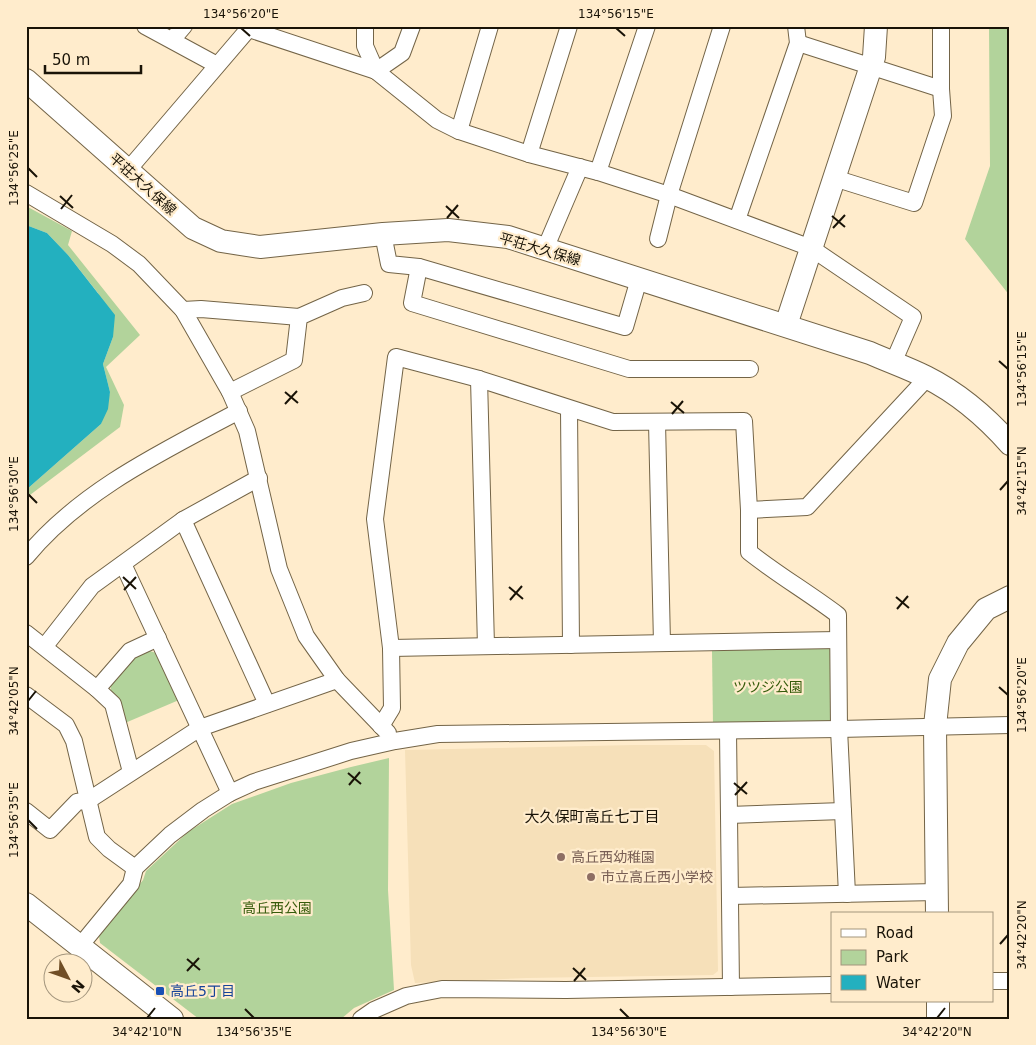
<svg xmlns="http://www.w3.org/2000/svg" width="1036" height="1045" font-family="'DejaVu Sans','Noto Sans JP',sans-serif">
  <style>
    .built { fill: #f6e0b9 }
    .green { fill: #b2d39b }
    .water { fill: #23b0bf }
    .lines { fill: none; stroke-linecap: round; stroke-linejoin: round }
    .street-casing { stroke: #736447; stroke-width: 18 }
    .secondary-casing { stroke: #736447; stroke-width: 24 }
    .street { stroke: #fff; stroke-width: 16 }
    .secondary { stroke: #fff; stroke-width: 22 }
    .ticks { fill: none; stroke: #191307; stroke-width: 2 }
    .education-dot { fill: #8d6e63; stroke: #ffeccc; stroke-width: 2 }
    .transit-dot { fill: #1a4fb4; stroke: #ffeccc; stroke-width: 2 }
    .labels { text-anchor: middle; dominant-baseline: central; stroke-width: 4.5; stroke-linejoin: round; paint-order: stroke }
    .street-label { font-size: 14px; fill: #191307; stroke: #ffeccc }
    .park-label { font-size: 14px; fill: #355b0a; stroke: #ffeccc }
    .education-label { font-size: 14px; fill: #785e54; stroke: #ffeccc; text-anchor: start }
    .transit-label { font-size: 14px; fill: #164399; stroke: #ffeccc; text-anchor: start }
    .neighbourhood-label { font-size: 15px; fill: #191307; stroke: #ffeccc }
    .neatline { fill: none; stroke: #191307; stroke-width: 2 }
    .ticks-label { font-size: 12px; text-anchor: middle; fill: #191307 }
  </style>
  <rect width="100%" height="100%" fill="#ffeccc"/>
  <path class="built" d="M634,745H706L714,751L718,971L713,975L527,978L415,983L411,965L405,750Z"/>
  <g class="green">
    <path d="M989,26H1010V296L965,239L990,166Z"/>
    <path d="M26,206L72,231L68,245L140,335L106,367L124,405L120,427L26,498V490L101,424L110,392L103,364L113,337L98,293L68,255L47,233L26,225Z"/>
    <path d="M830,645L834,716L828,724L713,726L712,651Z"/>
    <path d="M150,651L159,654L179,700L125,723L112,695L110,685L130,660Z"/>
    <path d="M389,758L388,890L394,990L354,1008L341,1019H199L100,943L99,936L143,880L146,871L188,832L232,804L291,783L351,767Z"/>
  </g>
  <path class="water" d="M26,225L47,233L68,255L115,315L113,337L103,364L110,392L108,409L101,424L26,490Z"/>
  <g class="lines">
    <defs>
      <g id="street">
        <path d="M145,26L217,65"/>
        <path d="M365,26V46L376,71"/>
        <path d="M412,26L402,53L376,71L437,120L459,131L529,154L598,172L669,195L811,248L913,317L893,363"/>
        <path d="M249,29L376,71"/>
        <path d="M172,40L184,26"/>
        <path d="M798,43L941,89"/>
        <path d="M459,131L490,26"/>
        <path d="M529,154L569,26"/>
        <path d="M128,170L251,26"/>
        <path d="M598,172L647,26"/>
        <path d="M834,178L914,203L943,116L941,89V26"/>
        <path d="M26,193L112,244L139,264L183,310L230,392L247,431L279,569L306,636L337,680L388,733"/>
        <path d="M737,220L798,43L796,26"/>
        <path d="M383,234L389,264L419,267L625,327L639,279"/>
        <path d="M658,239L669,195L722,26"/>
        <path d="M545,249L580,167"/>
        <path d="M419,267L412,303L629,369H750"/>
        <path d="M183,310L201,309L299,317"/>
        <path d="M479,379L486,646"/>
        <path d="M230,392L294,360L299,317L342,298L364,293"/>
        <path d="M569,409L571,645"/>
        <path d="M657,422L662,643"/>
        <path d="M749,510L807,507L927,378"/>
        <path d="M183,520L267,704"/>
        <path d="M26,557C81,490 164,451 239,411"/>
        <path d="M123,564L230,793"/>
        <path d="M26,633L97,689L113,704L131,772"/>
        <path d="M45,646L92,586L183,520L259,478"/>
        <path d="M391,648L838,640"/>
        <path d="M97,689L130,651L158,638"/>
        <path d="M26,695L66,725L74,741L97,837L109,849L135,868"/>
        <path d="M381,726L392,708L391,648L375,519L396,357L479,379L613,422L744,421L749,510V552C778,575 809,593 838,615L839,729L847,894"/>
        <path d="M728,731L731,987"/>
        <path d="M26,811L50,830L77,802L89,800L200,728L337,680"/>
        <path d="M729,815L843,811"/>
        <path d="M730,896L937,892"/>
        <path d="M80,946L131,884L135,868L170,835L203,810L230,793L254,782L351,751L395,741L438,734L839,729L1010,725"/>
        <path d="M992,981H1010"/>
        <path d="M361,1019L374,1010L406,996L442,989L566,990L832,985"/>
      </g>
      <g id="secondary">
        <path d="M26,80L193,228L221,241L260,247L383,234L448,230L508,237L870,353C888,361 908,368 926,377C958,393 987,418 1010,444"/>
        <path d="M786,325L874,57L876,26"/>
        <path d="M26,904L172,1019"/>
        <path d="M937,914L935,726L940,679L958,643L986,609L1010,597"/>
        <path d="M938,1001V1019"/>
      </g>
    </defs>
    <use href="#street" class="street-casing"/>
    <use href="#secondary" class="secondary-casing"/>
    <use href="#street" class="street"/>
    <use href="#secondary" class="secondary"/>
  </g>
  <path class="ticks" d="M241,28L250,36M616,28L625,36M28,168L37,177M60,196L73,208M446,206L459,218M61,209L72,195M832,216L845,227M447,218L458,205M833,228L845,215M999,361L1008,369M285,392L298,403M671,402L684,413M285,404L297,391M672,414L683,401M1000,490L1008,481M28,494L37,503M123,577L136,589M509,587L523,599M124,590L136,577M896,597L909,608M510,600L522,586M897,609L908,596M999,687L1008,695M28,701L36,691M348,773L361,784M734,783L747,794M349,785L360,772M735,795L747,782M28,820L37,829M1000,944L1008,935M187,959L200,970M573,968L586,980M187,971L199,958M574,981L585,968M245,1009L254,1018M620,1009L629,1018M147,1018L155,1008M937,1018L945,1008"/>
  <g class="education-dot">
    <circle cx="561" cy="857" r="5"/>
    <circle cx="591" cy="877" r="5"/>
  </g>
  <rect class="transit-dot" x="155" y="986" width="10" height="10" rx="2.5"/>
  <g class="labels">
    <g class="street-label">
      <text transform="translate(143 184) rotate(42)">平荘大久保線</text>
      <text transform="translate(540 249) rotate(16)">平荘大久保線</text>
    </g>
    <g class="park-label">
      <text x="768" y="687">ツツジ公園</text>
      <text x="277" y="908">高丘西公園</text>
    </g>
    <g class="education-label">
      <text x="571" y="857">高丘西幼稚園</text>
      <text x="601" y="877">市立高丘西小学校</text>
    </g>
    <g class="transit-label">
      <text x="170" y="991">高丘5丁目</text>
    </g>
    <g class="neighbourhood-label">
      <text x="592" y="817">大久保町高丘七丁目</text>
    </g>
  </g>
  <rect width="1036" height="1045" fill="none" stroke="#ffeccc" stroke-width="55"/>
  <rect x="831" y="912" width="162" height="90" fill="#ffeccc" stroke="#a3957d"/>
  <rect x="841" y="929" width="25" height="8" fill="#ffffff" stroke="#a3957d"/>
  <text x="876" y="938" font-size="15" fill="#191307">Road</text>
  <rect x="841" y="950" width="25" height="15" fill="#b2d39b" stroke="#a3957d"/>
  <text x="876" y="962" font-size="15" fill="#191307">Park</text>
  <rect x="841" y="975" width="25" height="15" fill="#23b0bf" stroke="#a3957d"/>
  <text x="876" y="988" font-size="15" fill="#191307">Water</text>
  <g transform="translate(68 978) rotate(131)"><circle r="24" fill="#ffeccc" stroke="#a3957d"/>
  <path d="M0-4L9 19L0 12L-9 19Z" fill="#704e26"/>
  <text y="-8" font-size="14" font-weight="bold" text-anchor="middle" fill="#191307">N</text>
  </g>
  <path d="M45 65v8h96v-8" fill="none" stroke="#191307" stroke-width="2.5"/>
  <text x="52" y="65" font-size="15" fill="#191307" stroke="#ffeccc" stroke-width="4" paint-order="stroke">50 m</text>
  <rect x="28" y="28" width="980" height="990" class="neatline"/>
  <g class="ticks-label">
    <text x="241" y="18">134°56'20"E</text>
    <text x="616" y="18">134°56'15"E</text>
    <text transform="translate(14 168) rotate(-90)" y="4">134°56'25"E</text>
    <text transform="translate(1022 369) rotate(-90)" y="4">134°56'15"E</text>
    <text transform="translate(1022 481) rotate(-90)" y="4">34°42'15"N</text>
    <text transform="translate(14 494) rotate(-90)" y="4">134°56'30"E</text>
    <text transform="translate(1022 695) rotate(-90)" y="4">134°56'20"E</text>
    <text transform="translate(14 701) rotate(-90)" y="4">34°42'05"N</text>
    <text transform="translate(14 820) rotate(-90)" y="4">134°56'35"E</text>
    <text transform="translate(1022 935) rotate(-90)" y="4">34°42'20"N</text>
    <text x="147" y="1036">34°42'10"N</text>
    <text x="254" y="1036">134°56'35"E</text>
    <text x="629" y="1036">134°56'30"E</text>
    <text x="937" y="1036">34°42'20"N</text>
  </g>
</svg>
